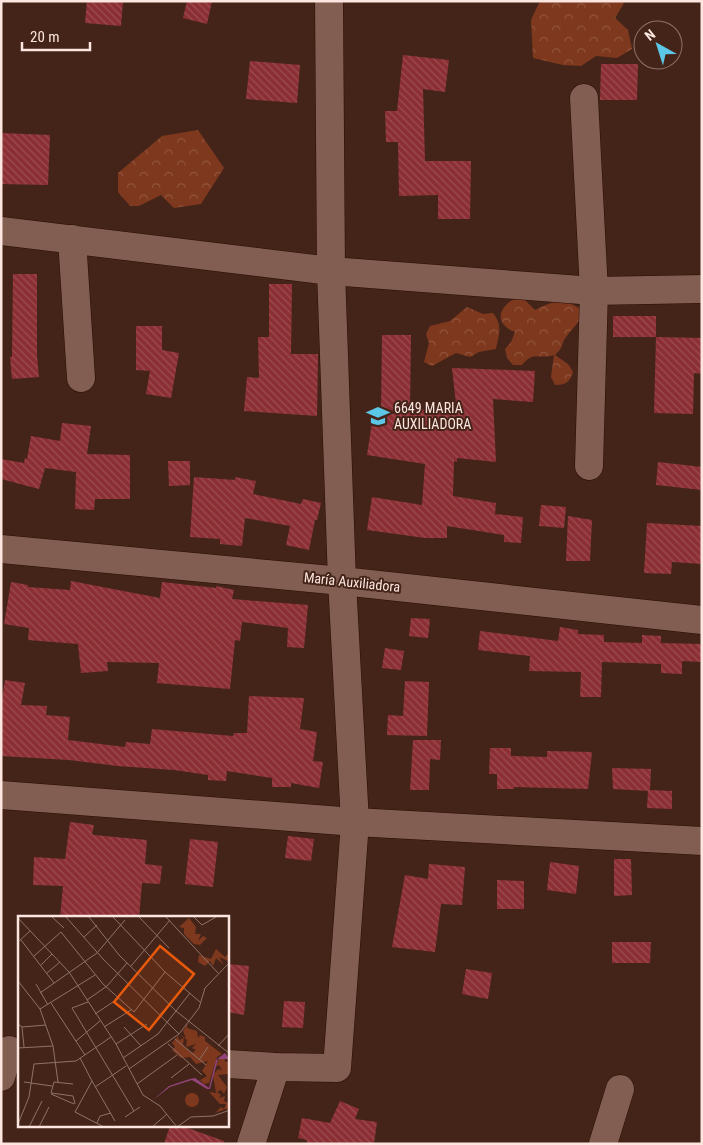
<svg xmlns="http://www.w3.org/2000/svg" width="703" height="1145" font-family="'Roboto Condensed',sans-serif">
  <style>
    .forest { fill: url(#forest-crowns) }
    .building { fill: url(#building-back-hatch) }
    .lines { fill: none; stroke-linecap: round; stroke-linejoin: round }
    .minor-casing { stroke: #290c03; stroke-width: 29 }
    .minor { stroke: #815e51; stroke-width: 28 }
    .labels { text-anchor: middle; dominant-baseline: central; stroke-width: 4; stroke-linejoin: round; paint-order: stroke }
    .poi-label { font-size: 14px; fill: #fce6df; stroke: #442419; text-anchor: start }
    .street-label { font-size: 14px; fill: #fce6df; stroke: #442419 }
    .inset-road { fill: none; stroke: #8e7268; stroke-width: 1 }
    .view { fill: #e8590c; fill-opacity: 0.15; stroke: #e8590c; stroke-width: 2.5 }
    .inset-edge { fill: none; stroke: #fce6df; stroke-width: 2.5 }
  </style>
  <defs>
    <pattern id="forest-crowns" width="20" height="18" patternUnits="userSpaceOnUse" patternTransform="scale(1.25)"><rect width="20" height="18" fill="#7e381d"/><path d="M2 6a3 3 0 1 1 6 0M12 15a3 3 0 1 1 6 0" fill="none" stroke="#91553d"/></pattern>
    <pattern id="building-back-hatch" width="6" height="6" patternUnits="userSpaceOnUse" patternTransform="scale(1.25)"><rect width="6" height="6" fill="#8b2f35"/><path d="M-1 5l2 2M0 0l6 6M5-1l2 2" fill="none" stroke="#9c4d52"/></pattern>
  </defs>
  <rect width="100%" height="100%" fill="#442419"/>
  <g class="forest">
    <path d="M543,1H621L624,3L615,18L628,30L632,49L617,58L596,56L581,66L563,65L533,58L531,20L539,3Z"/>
    <path d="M198,130L224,168L201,204L174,208L161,195L139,206H130L118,192V173L162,136Z"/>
    <path d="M522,297L535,310L543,306L562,299L579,308L581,317C577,325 571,330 566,337C560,346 564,347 555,355L568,364L573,372C570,382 566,385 555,385L551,377L554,355C539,360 534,350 522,365H513L507,358L505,349L511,342L515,332C491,323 500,301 522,297Z"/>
    <path d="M467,307L483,314L493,313C503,326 499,334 496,349L479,352L470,357L456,353L432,366L424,362L429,343L426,334L430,326L450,321Z"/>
  </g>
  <g class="building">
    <path d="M87,1H123L121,26L85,23Z"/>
    <path d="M187,1H212L207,24L183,18Z"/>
    <path d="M403,55L449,60L445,92L423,89L425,161H471L470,219H438V195L399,196L398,142H386L385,111H397Z"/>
    <path d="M250,61L300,65L297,103L246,99Z"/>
    <path d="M601,64H638L637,100H600Z"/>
    <path d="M1,133L50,135L48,185L1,184Z"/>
    <path d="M13,274H37V356L39,377L12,379L10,357H12Z"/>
    <path d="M269,284H292L291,354H318L317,416L244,411L247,377L259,378L258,337H269Z"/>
    <rect x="613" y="316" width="43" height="21"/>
    <path d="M136,326H162V350L179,353L171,398L146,394L150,371L136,370Z"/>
    <path d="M382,335H411L410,408L457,413L452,368L535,371L533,402L493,399L496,462L457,458V462L454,461L453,496L496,503L495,514L523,517L521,543L504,542V535L447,526V538H425L367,530L372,497L422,505L425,464L367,455L374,409L381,411Z"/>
    <path d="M656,337L702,338V374L694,373L693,414L654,413Z"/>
    <path d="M62,423L91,426L87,454L130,455V499H95L94,510L75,509L76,472L45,468L39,489L1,479V459L24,463L25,458L27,459L31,436L60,441Z"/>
    <path d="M168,461H190V485L169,486Z"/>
    <path d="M658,462L702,467V490L656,485Z"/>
    <path d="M194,477L235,480V477L256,481L253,494L301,504L303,499L321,503L317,520H315L309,550L286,545L290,526L245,518L242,546L220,544V539L190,537Z"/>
    <path d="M541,505L566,507L564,528L539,526Z"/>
    <path d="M568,516L592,520L590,561H566Z"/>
    <path d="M647,523L702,526V564L672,562L671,574L644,573Z"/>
    <path d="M71,581L160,598L162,582L216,588V586L234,590L232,599L308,605L304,648L287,647L288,628L242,622L240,641L235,640L230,689L157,683L159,663L107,662L108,671L81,673L78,644L28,640L29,628L4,624L11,582L28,585V587L70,590Z"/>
    <path d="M411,618L430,619L428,638L409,636Z"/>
    <path d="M560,627L578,630V634L604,635V642L642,643V635L661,636V643L702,644V662L682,661V674L661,673V664L602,662L601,697H580L581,672L529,671L530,656L478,650L480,631L558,641Z"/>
    <path d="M385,648L404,651L401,670L382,668Z"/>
    <path d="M5,680L25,683L21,705L47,706L46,715L70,717L68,740L125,747L126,742L150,744L152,729L233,736L234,733H247L249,696L304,698L300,729L317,732L313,761L323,762L319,788L291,783V787H272V778L227,771L226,781L208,780V775L174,770L118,766L69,760L1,756V704Z"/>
    <path d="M405,681L429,682L427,736L387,735L388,715L403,716Z"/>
    <path d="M413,740H441L440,760L430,759L429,790H410Z"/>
    <path d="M490,748H511V756L547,757V751L592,752L588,789L514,787V789H497V774H489Z"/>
    <path d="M612,768L651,769L650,790L672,791V809L647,808L648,791L613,789Z"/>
    <path d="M70,822L94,825L92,834L94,835L147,840L145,864L162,866L160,884L142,883L139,918H60L63,886L33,885L34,857L65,859Z"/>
    <path d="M288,836L314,839L311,861L285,858Z"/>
    <path d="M190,839L218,842L213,887L185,884Z"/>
    <path d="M614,859H631L632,895L614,896Z"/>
    <path d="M550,862L579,866L576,894L547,890Z"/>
    <path d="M429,864L465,867L462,905L441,904L435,952L392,947L405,875L428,879Z"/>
    <path d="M497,880L524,881V909H497Z"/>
    <path d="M612,942H651L650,963H612Z"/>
    <path d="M228,964L249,966L244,1015L228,1012Z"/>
    <path d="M466,969L492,973L488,999L462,994Z"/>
    <path d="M284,1001L305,1002L303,1028L282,1027Z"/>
    <path d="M340,1101L359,1109L355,1119L377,1122L374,1144H306L307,1140L298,1138L302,1118L330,1123Z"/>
    <path d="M170,1126H182L224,1141V1144H164Z"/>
  </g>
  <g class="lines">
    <defs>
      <g id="minor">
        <path d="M584,98L594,291L589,466"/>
        <path d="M1,231L331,271L594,291L702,289"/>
        <path d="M72,239L81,378"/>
        <path d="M1,549L342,581L702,620"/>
        <path d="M1,795L355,822L702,841"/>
        <path d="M228,1064L276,1067L337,1068L355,822L342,581L331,271L329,1"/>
        <path d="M1,1077L9,1050"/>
        <path d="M251,1144L276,1067"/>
        <path d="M603,1144L620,1089"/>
      </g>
    </defs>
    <use href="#minor" class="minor-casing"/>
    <use href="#minor" class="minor"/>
  </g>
  <defs>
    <symbol id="school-bare" viewBox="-9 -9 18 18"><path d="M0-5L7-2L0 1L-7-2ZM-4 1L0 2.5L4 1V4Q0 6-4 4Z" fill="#5cc7e7" stroke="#442419" stroke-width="2.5" paint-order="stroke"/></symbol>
  </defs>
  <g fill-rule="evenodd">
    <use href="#school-bare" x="362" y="400" width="32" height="32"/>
  </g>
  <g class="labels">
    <g class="poi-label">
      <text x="394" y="408">6649 MARIA<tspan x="394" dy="16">AUXILIADORA</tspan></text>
    </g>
    <g class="street-label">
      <text transform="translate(352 582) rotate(6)">María Auxiliadora</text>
    </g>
  </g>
  <g transform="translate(18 916)">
    <rect width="211" height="211" fill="#442419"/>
    <path d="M171,2L178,11L177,18H183L180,25L185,20L189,22L182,29L176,28L166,18V12L161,11ZM198,33L207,41L211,37L210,45L201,41L206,49L198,42L195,50L192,45L187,50L180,46L181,39L193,43ZM170,107L169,112L179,115L180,122L182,119L187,121V125L204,138L199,141L191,167L186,168L182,164L189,160L184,155L190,145L178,148L172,141L163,142L154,134L157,131L154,127L160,120L161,124L166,122L165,129L174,137L178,134L174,132L178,128L168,131L169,124L162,119L168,122L165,115ZM203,140L209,142L206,145L211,146V158L200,159L209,171L206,178L203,174L199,176L203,179L201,182L207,180L206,185L211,187V192L197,197L203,191L206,193L208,188H202L191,176L198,177L195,159L200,153L204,154L201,149L197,151Z" fill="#7e381d"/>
    <path d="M167 184a7 7 0 1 1 14 0a7 7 0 1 1-14 0Z" fill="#7e381d"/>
    <path d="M207,137L211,143H200L192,173H189L174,164L152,171L135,184L151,170L172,163L177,162L191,172L198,144Z" fill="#92447b"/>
    <path class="inset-road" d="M34,1L46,12M48,1L85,43L161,118M71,1L101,39L158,95L212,138M95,1L147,56L182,86M121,1L151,32M148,1L200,57M176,1L184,9L198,1M0,2L51,56L98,128L125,179L142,190L159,211M66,21L79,9M3,24L36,67M0,26L12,15M16,40L43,16L85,68L116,96L147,56M23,49L34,38M113,50L152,4M29,57L42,46M0,65L22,93L35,130L40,166M18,68L30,89M22,77L79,37L107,4M69,84L89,70L109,47M70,86L54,92L116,195M33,87L67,139M22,93L77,59M77,98L101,82M0,108L4,111L28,109M4,111L6,131M86,111L113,94M106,111L123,130M157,123L188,149M58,125L82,105M98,128L129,108M150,128L184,159M200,130L212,117M0,132L35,130M62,142L74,165L57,196L86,211M105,142L140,118L172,77M181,144L190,131M111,153L161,118L181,92L187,72L212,46M153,162L171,148M74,165L97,205M6,166L34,170M55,168L36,166L33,177L55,180L57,188M119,168L159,139M77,171L108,150M33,178L56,188M107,201L122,191M79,207L82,200L93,197M0,208L11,181L16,148L58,145L93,121M11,211L24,185M21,211L31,191M134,211L149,198M159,211L173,201L195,200L212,194"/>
    <path class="view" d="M142,30L176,58L131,114L96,86Z"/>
    <rect width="211" height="211" class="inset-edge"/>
  </g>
  <rect width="703" height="1145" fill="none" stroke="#fce6df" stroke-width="5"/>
  <g transform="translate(658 45) rotate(321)"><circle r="24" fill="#442419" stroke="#8e7268"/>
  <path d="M0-4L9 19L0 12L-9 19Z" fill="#5cc7e7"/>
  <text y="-8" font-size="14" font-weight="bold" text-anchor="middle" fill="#fce6df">N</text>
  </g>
  <path d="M22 42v8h68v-8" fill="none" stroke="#fce6df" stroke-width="2.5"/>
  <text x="30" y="42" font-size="15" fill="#fce6df" stroke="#442419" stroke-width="4" paint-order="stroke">20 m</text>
</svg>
